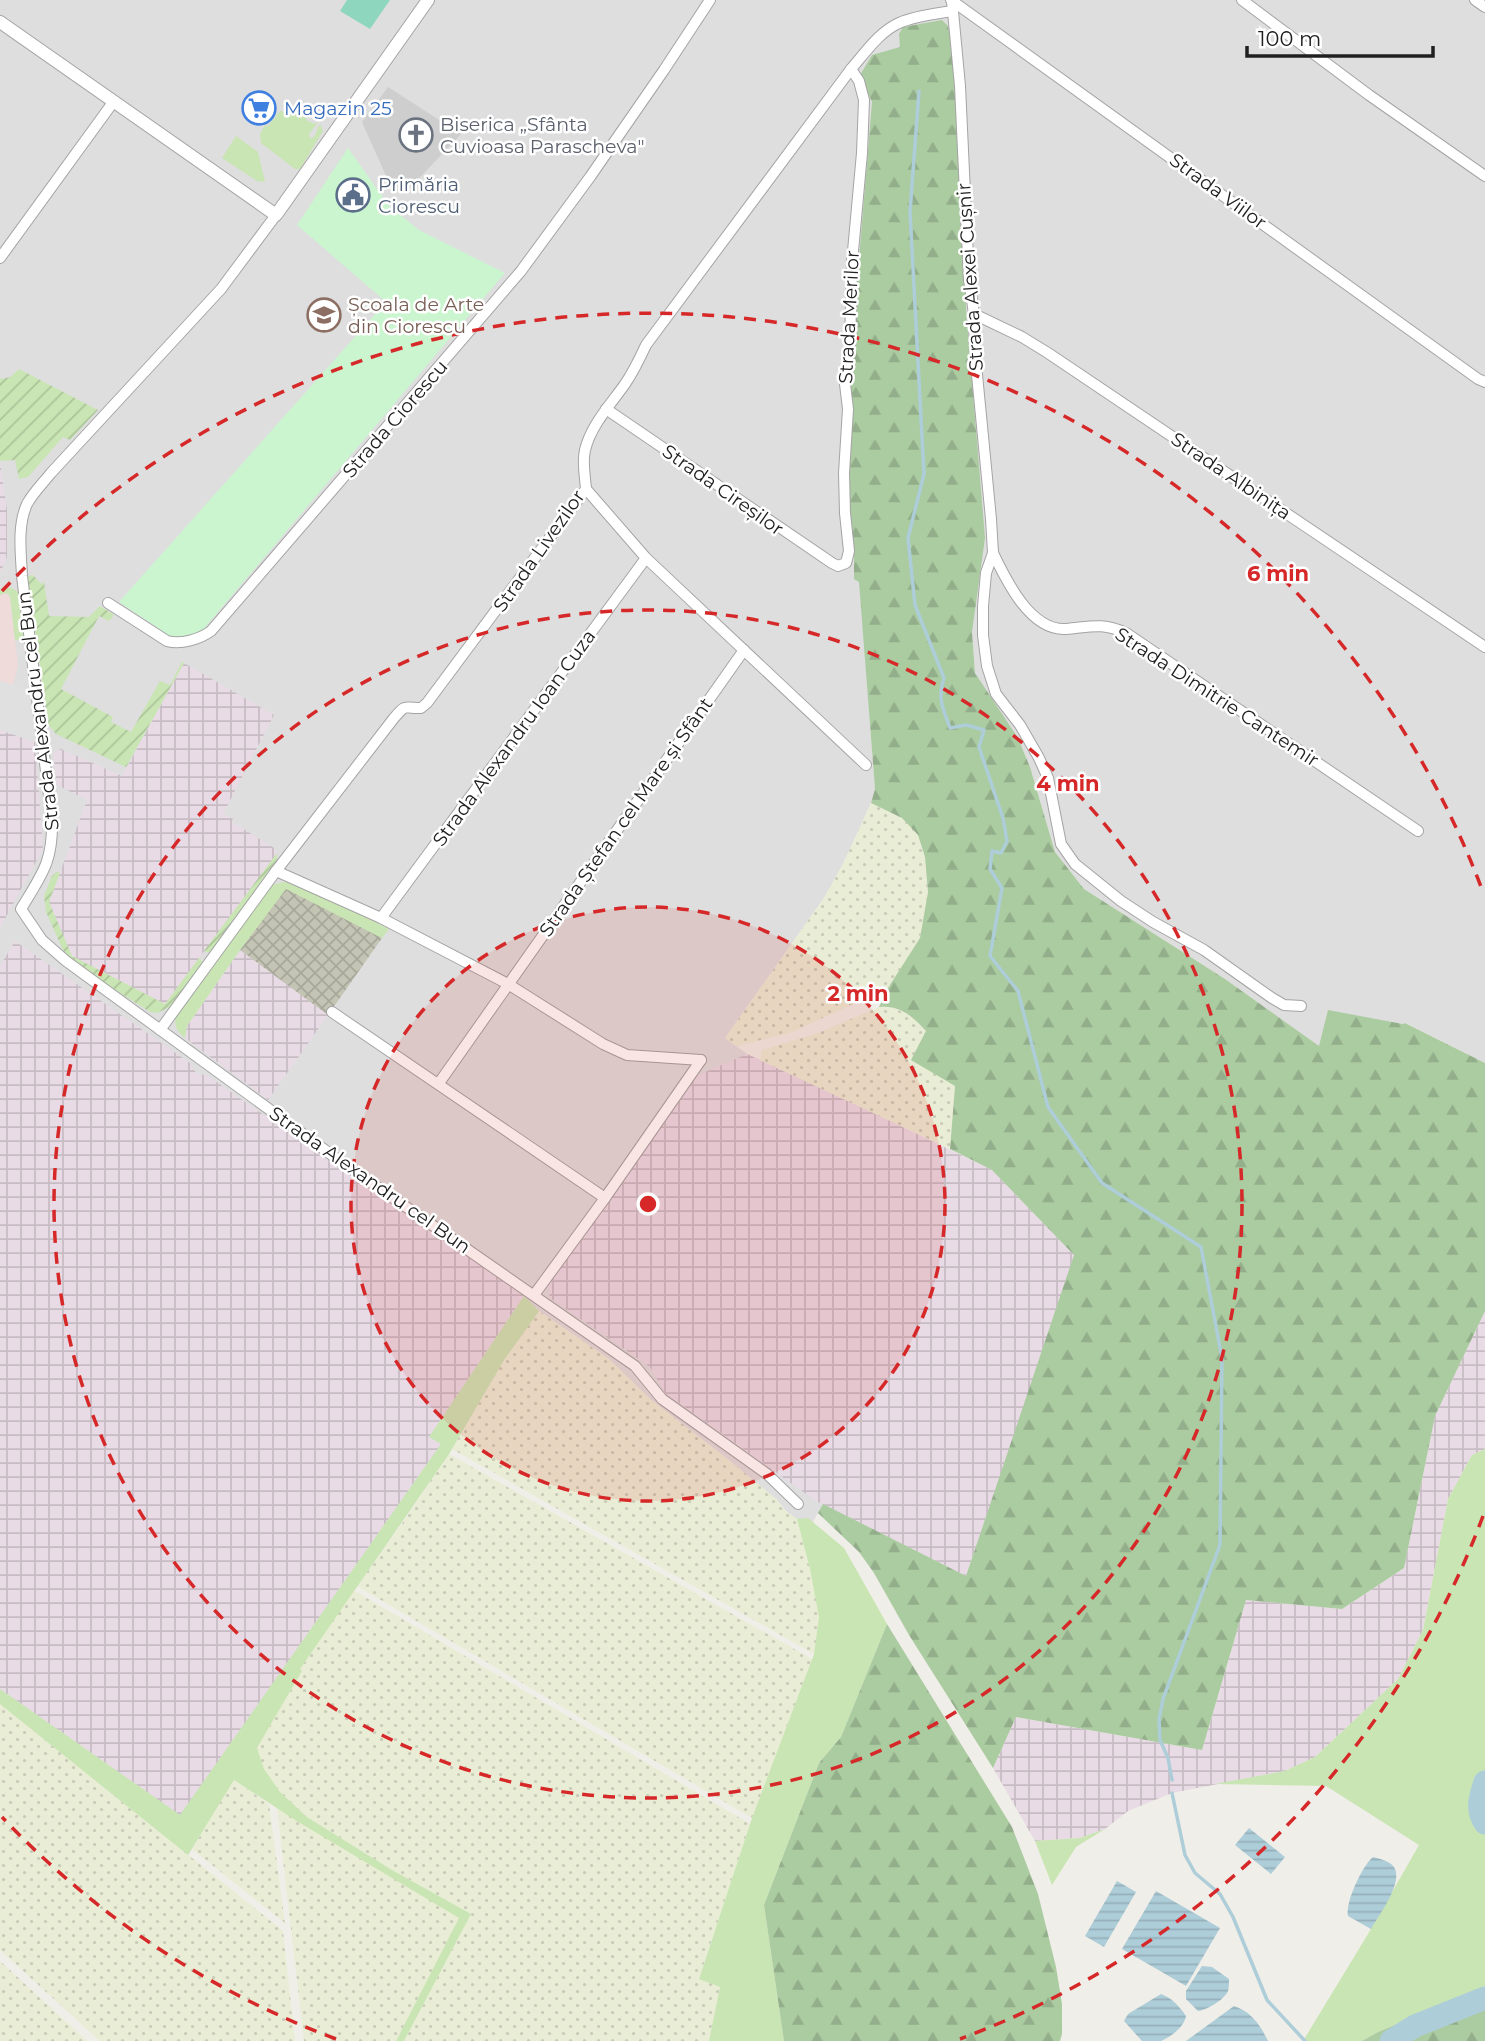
<svg xmlns="http://www.w3.org/2000/svg" width="1485" height="2041" font-family="Montserrat,sans-serif">
  <style>
    .residential { fill: #dedede }
    .commercial { fill: #efdbd9 }
    .industrial { fill: url(#industrial-grid) }
    .religious { fill: #cecece }
    .construction { fill: url(#construction-cross-hatch) }
    .farmland { fill: url(#farmland-dots) }
    .grass { fill: #c9e5b3 }
    .forest { fill: url(#forest-firs) }
    .park { fill: #caf5cf }
    .garden { fill: url(#garden-furrows) }
    .pitch { fill: #8ed7be }
    .parking { fill: #e0e0e0 }
    .water { fill: url(#water-rules) }
    .lines { fill: none; stroke-linecap: round; stroke-linejoin: round }
    .stream { stroke: #adcdd9; stroke-width: 3.5 }
    .river { stroke: #adcdd9; stroke-width: 23 }
    .minor-casing { stroke: #a4a4a4; stroke-width: 12 }
    .tertiary-casing { stroke: #a4a4a4; stroke-width: 14 }
    .minor { stroke: #fff; stroke-width: 10 }
    .tertiary { stroke: #fff; stroke-width: 12 }
    .ring { fill: none; stroke: #d62828; stroke-width: 3.5; stroke-dasharray: 12 9 }
    .labels { text-anchor: middle; dominant-baseline: central; stroke-width: 5; stroke-linejoin: round; paint-order: stroke }
    .shop-label { font-size: 19px; fill: #366cbe; stroke: #fff; text-anchor: start }
    .worship-label { font-size: 19px; fill: #5b616d; stroke: #fff; text-anchor: start }
    .service-label { font-size: 19px; fill: #4e5e75; stroke: #fff; text-anchor: start }
    .street-label { font-size: 19px; fill: #202020; stroke: #fff }
    .education-label { font-size: 19px; fill: #785e54; stroke: #fff; text-anchor: start }
    .centre { fill: #d62828; stroke: #fff; stroke-width: 3.5 }
    .ring-label { font-size: 21px; text-anchor: middle; font-weight: bold; fill: #d62828; stroke: #fff; stroke-width: 5; stroke-linejoin: round; paint-order: stroke }
  </style>
  <defs>
    <pattern id="industrial-grid" width="8" height="8" patternUnits="userSpaceOnUse" patternTransform="scale(1.75)"><rect width="8" height="8" fill="#e8dbe5"/><path d="M0 4h8M4 0v8" fill="none" stroke="#c7bcc4"/></pattern>
    <pattern id="construction-cross-hatch" width="8" height="8" patternUnits="userSpaceOnUse" patternTransform="scale(1.75)"><rect width="8" height="8" fill="#c3c4b4"/><path d="M0 0l8 8M0 8l8-8" fill="none" stroke="#a7a89a"/></pattern>
    <pattern id="farmland-dots" width="8" height="8" patternUnits="userSpaceOnUse" patternTransform="scale(1.75)"><rect width="8" height="8" fill="#eaedd5"/><path d="M2 2h.1M6 6h.1" fill="none" stroke="#c8cbb7" stroke-width="1.8" stroke-linecap="round"/></pattern>
    <pattern id="forest-firs" width="22" height="20" patternUnits="userSpaceOnUse" patternTransform="scale(1.75)"><rect width="22" height="20" fill="#abcba1"/><path d="M5 1l3.5 6h-7zM16 11l3.5 6h-7z" fill="#93ae8a"/></pattern>
    <pattern id="garden-furrows" width="10" height="10" patternUnits="userSpaceOnUse" patternTransform="scale(1.75)"><rect width="10" height="10" fill="#c9e5b3"/><path d="M-1 1l2-2M0 10L10 0M9 11l2-2" fill="none" stroke="#acc49a"/></pattern>
    <pattern id="water-rules" width="6" height="5" patternUnits="userSpaceOnUse" patternTransform="scale(1.75)"><rect width="6" height="5" fill="#adcdd9"/><path d="M0 2.5h6" fill="none" stroke="#95b0ba"/></pattern>
  </defs>
  <rect width="100%" height="100%" fill="#f0eee8"/>
  <path class="residential" d="M0,0H1485V1063L1406,1023L1403,1024L1329,1011L1320,1047L1225,979L1084,889L1055,852L1030,767L1018,738L983,689L975,673L972,632L860,582L875,789L871,803L843,864L824,898L725,1038L747,1054L880,1116L966,1576L823,1504L809,1529L786,1511L776,1499L725,1457L650,1399L609,1359L539,1311L504,1360L449,1454L300,1669L188,1855L0,1704Z"/>
  <path class="commercial" d="M6,593L10,596L18,665L13,685L0,681V595Z"/>
  <g class="industrial">
    <path d="M0,461L7,510V557L0,573Z"/>
    <path d="M184,663L274,715L223,814L233,819L232,822L274,848L277,853L165,1004L72,956L49,902L87,800L57,785L53,752L61,749L122,776Z"/>
    <path d="M0,730L35,742L43,849L0,928Z"/>
    <path d="M15,941L190,1063L196,1073L208,1076L524,1296L429,1437L441,1444L180,1815L0,1689V966Z"/>
    <path d="M240,950L328,1015L268,1100L185,1038L187,1026Z"/>
    <path d="M747,1054L880,1116L992,1170L1074,1255L1073,1263L966,1576L816,1501L665,1393L650,1367L550,1298L548,1286L698,1075Z"/>
    <path d="M1485,1311V1449L1472,1455L1448,1499L1423,1630L1398,1679L1315,1757L1285,1771L1172,1793L1128,1811L1105,1829L1080,1838L1035,1841L993,1768L1016,1717L1202,1750L1246,1600L1342,1609L1404,1568L1435,1416Z"/>
  </g>
  <path class="religious" d="M388,87L461,134L407,191L388,180L362,122Z"/>
  <path class="construction" d="M286,888L382,938L328,1015L240,950Z"/>
  <g class="farmland">
    <path d="M871,803L902,818L918,835L925,857L928,892L920,938L888,988L790,1033L736,1046L725,1038L824,898L843,864Z"/>
    <path d="M891,1006L914,1018L926,1031L949,1081L955,1086L950,1149L760,1060L762,1050L818,1033L879,1007Z"/>
    <path d="M539,1311L609,1359L650,1399L725,1457L776,1499L786,1511L797,1519L810,1569L820,1618L814,1654L452,1449L504,1360Z"/>
    <path d="M449,1454L812,1659L752,1818L357,1586L399,1528Z"/>
    <path d="M353,1590L750,1824L699,1978L720,1987L709,2041H404L471,1914L392,1870L307,1817L280,1792L263,1769L257,1748L302,1671L300,1669Z"/>
    <path d="M0,1704L283,1931L295,2041H100L0,1950Z"/>
    <path d="M234,1780L269,1804L285,1923L192,1849Z"/>
    <path d="M277,1808L460,1918L396,2041H304Z"/>
    <path d="M0,1961L87,2041H0Z"/>
  </g>
  <g class="grass">
    <path d="M280,111L307,116L306,120L315,124L319,121L309,134L310,138L314,137L320,124L323,131L300,169H295L261,143L260,134L265,125L268,126Z"/>
    <path d="M236,136L258,152L265,182L257,181L222,158Z"/>
    <path d="M5,588H12L18,592L25,639L15,640L10,596L6,593L0,595V590Z"/>
    <path d="M284,882L296,883L389,929L382,938L286,889L240,950L187,1026L185,1038C176,1030 173,1025 177,1013L269,886Z"/>
    <path d="M524,1296L539,1311L504,1360L449,1454L300,1669L302,1671L257,1748L264,1769L280,1792L307,1817L392,1870L471,1914L404,2041H396L459,1918L295,1820L234,1780L188,1855L0,1704V1689L180,1815L441,1444L429,1437Z"/>
    <path d="M1485,1449V1988L1378,2032L1362,2041H1303L1371,1929L1419,1845L1326,1786L1215,1784L1285,1771L1315,1757L1398,1679L1423,1630L1448,1499L1472,1455Z"/>
    <path d="M808,1518L844,1548L887,1624L841,1737L819,1763L764,1905L784,2041H709L720,1987L699,1979L752,1818L814,1654L819,1617L810,1569L797,1519Z"/>
    <path d="M1105,1829L1076,1847L1052,1885L1035,1841L1080,1838Z"/>
  </g>
  <g class="forest">
    <path d="M942,20L948,26L953,54L966,308L985,538L972,632L975,673L1018,738L1030,767L1055,852L1084,889L1225,979L1319,1046L1328,1010L1403,1024L1405,1023L1485,1063V1311L1435,1416L1404,1568L1342,1609L1246,1600L1202,1750L1016,1717L993,1768L909,1635L874,1573L859,1552L818,1513L823,1504L966,1576L1074,1255L992,1170L950,1149L955,1086L911,1060L926,1031C912,1016 900,1005 879,1007L888,988L920,938L928,892L925,857L918,835L902,818L871,803L875,789L859,582L854,579V550L849,512L848,391L872,102L860,75L872,55L900,47L899,34L903,27Z"/>
    <path d="M887,1624L1012,1827L1038,1894L1056,1967L1062,2004V2034L1060,2041H784L764,1905L819,1763L841,1737Z"/>
    <path d="M1485,1988V2041H1362L1378,2032Z"/>
  </g>
  <path class="park" d="M348,148L389,206L419,230L505,273L201,632L176,640L119,602L386,302L297,225Z"/>
  <g class="garden">
    <path d="M19,369L98,410L70,440L63,437L28,477L19,479L15,460L0,461V378L2,379L10,377Z"/>
    <path d="M33,575L41,584L44,582L49,616L89,617L100,606L114,615L109,621L99,616L61,689L113,717L111,722L131,732L160,681L170,685L182,662L184,663L126,767L56,734L48,724L27,576Z"/>
    <path d="M277,853V860L210,953L204,951Z"/>
    <path d="M57,872L60,873L49,902L72,956L165,1004L199,958L203,962L172,1006L157,1013L150,1012L75,964L63,950L46,912L44,896L52,876Z"/>
  </g>
  <path class="pitch" d="M347,0H390L370,29L340,11Z"/>
  <path class="parking" d="M0,681L30,690L35,742L0,730Z"/>
  <g class="water">
    <path d="M1249,1828L1285,1857L1271,1874L1235,1845Z"/>
    <path d="M1373,1857C1380,1859 1390,1861 1394,1867C1404,1882 1379,1915 1371,1929L1348,1916C1345,1903 1362,1866 1373,1857Z"/>
    <path d="M1117,1881L1136,1892L1104,1947L1085,1936Z"/>
    <path d="M1156,1891L1220,1928L1186,1986L1122,1949Z"/>
    <path d="M1202,1966L1212,1967L1229,1979C1229,1982 1229,1989 1228,1991C1224,2000 1207,2010 1198,2011L1186,1999V1991Z"/>
    <path d="M1161,1994C1172,1998 1179,2006 1186,2016C1184,2027 1171,2037 1161,2041C1156,2041 1148,2041 1142,2041L1124,2021L1128,2014Z"/>
    <path d="M1234,2006C1252,2012 1260,2025 1268,2041H1186Z"/>
  </g>
  <g class="lines">
    <g class="stream">
      <path d="M919,91L910,212L924,474L908,538L915,605L944,678C937,699 943,708 950,728L966,725L984,730L979,747L1003,818L1007,841L1001,853L992,851L990,869L1002,888L990,956L1018,991L1048,1107L1102,1183L1201,1247L1222,1358L1220,1545L1163,1699L1159,1719L1160,1740L1168,1758L1172,1780"/>
      <path d="M1172,1793L1185,1855L1195,1873L1220,1894L1233,1917L1267,2000L1305,2041"/>
    </g>
    <g class="river">
      <path d="M1485,1782C1480,1797 1476,1810 1485,1823"/>
      <path d="M1391,2041L1415,2026L1485,1998"/>
    </g>
    <defs>
      <g id="minor">
        <path d="M951,0L1478,379L1485,382"/>
        <path d="M1242,0L1369,95L1485,176"/>
        <path d="M1475,0L1485,7"/>
        <path d="M952,1L960,86L969,279L974,314L975,354L991,519L993,553L986,573L983,606V635L987,666L996,694L1020,725L1039,758L1048,778L1061,844L1075,864L1121,901L1153,922L1204,950L1272,998L1284,1005L1301,1006"/>
        <path d="M276,215L221,289L51,473C43,483 33,493 27,504C17,526 21,553 22,576L52,820C53,862 42,874 21,909L42,940L66,961L340,1161L635,1366L662,1399L767,1474L798,1504"/>
        <path d="M0,258L114,101"/>
        <path d="M974,314L1022,337L1048,353L1485,647"/>
        <path d="M606,409L832,563L838,566L846,563L849,551L845,513L844,473L848,409L845,384L850,346L852,262L862,153L864,100L859,81L851,69"/>
        <path d="M586,489L646,558L866,765"/>
        <path d="M993,553C1006,580 1030,631 1066,629C1090,627 1102,622 1126,633L1418,831"/>
        <path d="M108,603L167,641C181,645 200,639 211,631L521,271L590,177L664,70L710,0"/>
        <path d="M276,871L381,918L508,984L603,1044L627,1055L701,1060"/>
        <path d="M381,918L646,558"/>
        <path d="M332,1012L605,1198"/>
        <path d="M160,1030L276,871L394,718C408,702 403,709 421,708L427,703L586,489C585,476 582,462 585,450C591,425 611,404 625,384C634,371 640,358 646,345L851,69C865,53 879,32 899,23C915,16 934,14 952,11"/>
        <path d="M439,1083L744,650"/>
        <path d="M534,1295L605,1198L701,1060"/>
      </g>
      <path id="tertiary" d="M0,22L276,215L428,0"/>
    </defs>
    <use href="#minor" class="minor-casing"/>
    <use href="#tertiary" class="tertiary-casing"/>
    <use href="#minor" class="minor"/>
    <use href="#tertiary" class="tertiary"/>
  </g>
  <circle cx="648" cy="1204" r="297" fill="#d62828" fill-opacity=".12"/>
  <g class="ring">
    <circle cx="648" cy="1204" r="297"/>
    <circle cx="648" cy="1204" r="594"/>
    <path d="M1483 1516A891 891 0 0 1 960 2039M336 2039A891 891 0 0 1 2 1817M2 591A891 891 0 0 1 1483 892"/>
  </g>
  <defs>
    <symbol id="supermarket-ring" viewBox="-11 -11 22 22"><circle r="9.5" fill="#fff" stroke="#3f7fe0" stroke-width="1.5"/><path d="M-6-5.5h2.5l.6 2H6L4.5 2H-2.5L-4.4-4H-6ZM-1.5 3.2a1.3 1.3 0 1 0 .1 0ZM3 3.2a1.3 1.3 0 1 0 .1 0Z" fill="#3f7fe0"/></symbol>
    <symbol id="church-ring" viewBox="-11 -11 22 22"><circle r="9.5" fill="#fff" stroke="#6b7280" stroke-width="1.5"/><path d="M-1.2-6h2.4v3.5h3.3v2.4h-3.3V6h-2.4V-.1h-3.3v-2.4h3.3Z" fill="#6b7280"/></symbol>
    <symbol id="civic-ring" viewBox="-11 -11 22 22"><circle r="9.5" fill="#fff" stroke="#5c6f8a" stroke-width="1.5"/><path d="M-.6-6.5H3V-4.5H.6V-3L4-1V1h2V6H-6V1h2V-1L-.6-3ZM-1.2 2.5V6h2.4V2.5Z" fill="#5c6f8a"/></symbol>
    <symbol id="school-ring" viewBox="-11 -11 22 22"><circle r="9.5" fill="#fff" stroke="#8d6e63" stroke-width="1.5"/><path d="M0-5L7-2L0 1L-7-2ZM-4 1L0 2.5L4 1V4Q0 6-4 4Z" fill="#8d6e63"/></symbol>
  </defs>
  <g fill-rule="evenodd">
    <use href="#supermarket-ring" x="240" y="89" width="38" height="38"/>
    <use href="#church-ring" x="397" y="116" width="38" height="38"/>
    <use href="#civic-ring" x="334" y="176" width="38" height="38"/>
    <use href="#school-ring" x="305" y="296" width="38" height="38"/>
  </g>
  <g class="labels">
    <g class="shop-label">
      <text x="284" y="108">Magazin 25</text>
    </g>
    <g class="worship-label">
      <text x="440" y="124">Biserica „Sfânta<tspan x="440" dy="22">Cuvioasa Parascheva"</tspan></text>
    </g>
    <g class="service-label">
      <text x="378" y="184">Primăria<tspan x="378" dy="22">Ciorescu</tspan></text>
    </g>
    <g class="street-label">
      <text transform="translate(1218 191) rotate(36)">Strada Viilor</text>
      <text transform="translate(970 277) rotate(-94)">Strada Alexei Cușnir</text>
      <text transform="translate(849 317) rotate(-87)">Strada Merilor</text>
      <text transform="translate(395 419) rotate(-49)">Strada Ciorescu</text>
      <text transform="translate(1231 476) rotate(34)">Strada Albinița</text>
      <text transform="translate(723 490) rotate(35)">Strada Cireșilor</text>
      <text transform="translate(539 551) rotate(-55)">Strada Livezilor</text>
      <text transform="translate(1217 697) rotate(33)">Strada Dimitrie Cantemir</text>
      <text transform="translate(38 711) rotate(-97)">Strada Alexandru cel Bun</text>
      <text transform="translate(514 738) rotate(-54)">Strada Alexandru Ioan Cuza</text>
      <text transform="translate(626 817) rotate(-55)">Strada Ștefan cel Mare și Sfânt</text>
      <text transform="translate(370 1180) rotate(35)">Strada Alexandru cel Bun</text>
    </g>
    <g class="education-label">
      <text x="348" y="304">Școala de Arte<tspan x="348" dy="22">din Ciorescu</tspan></text>
    </g>
  </g>
  <circle cx="648" cy="1204" r="10" class="centre"/>
  <g class="ring-label">
    <text x="1278" y="581">6 min</text>
    <text x="1068" y="791">4 min</text>
    <text x="858" y="1001">2 min</text>
  </g>
  <path d="M1247 46v10h186v-10" fill="none" stroke="#202020" stroke-width="3.5"/>
  <text x="1258" y="46" font-size="21" fill="#202020" stroke="#ffffff" stroke-width="5" paint-order="stroke">100 m</text>
</svg>
